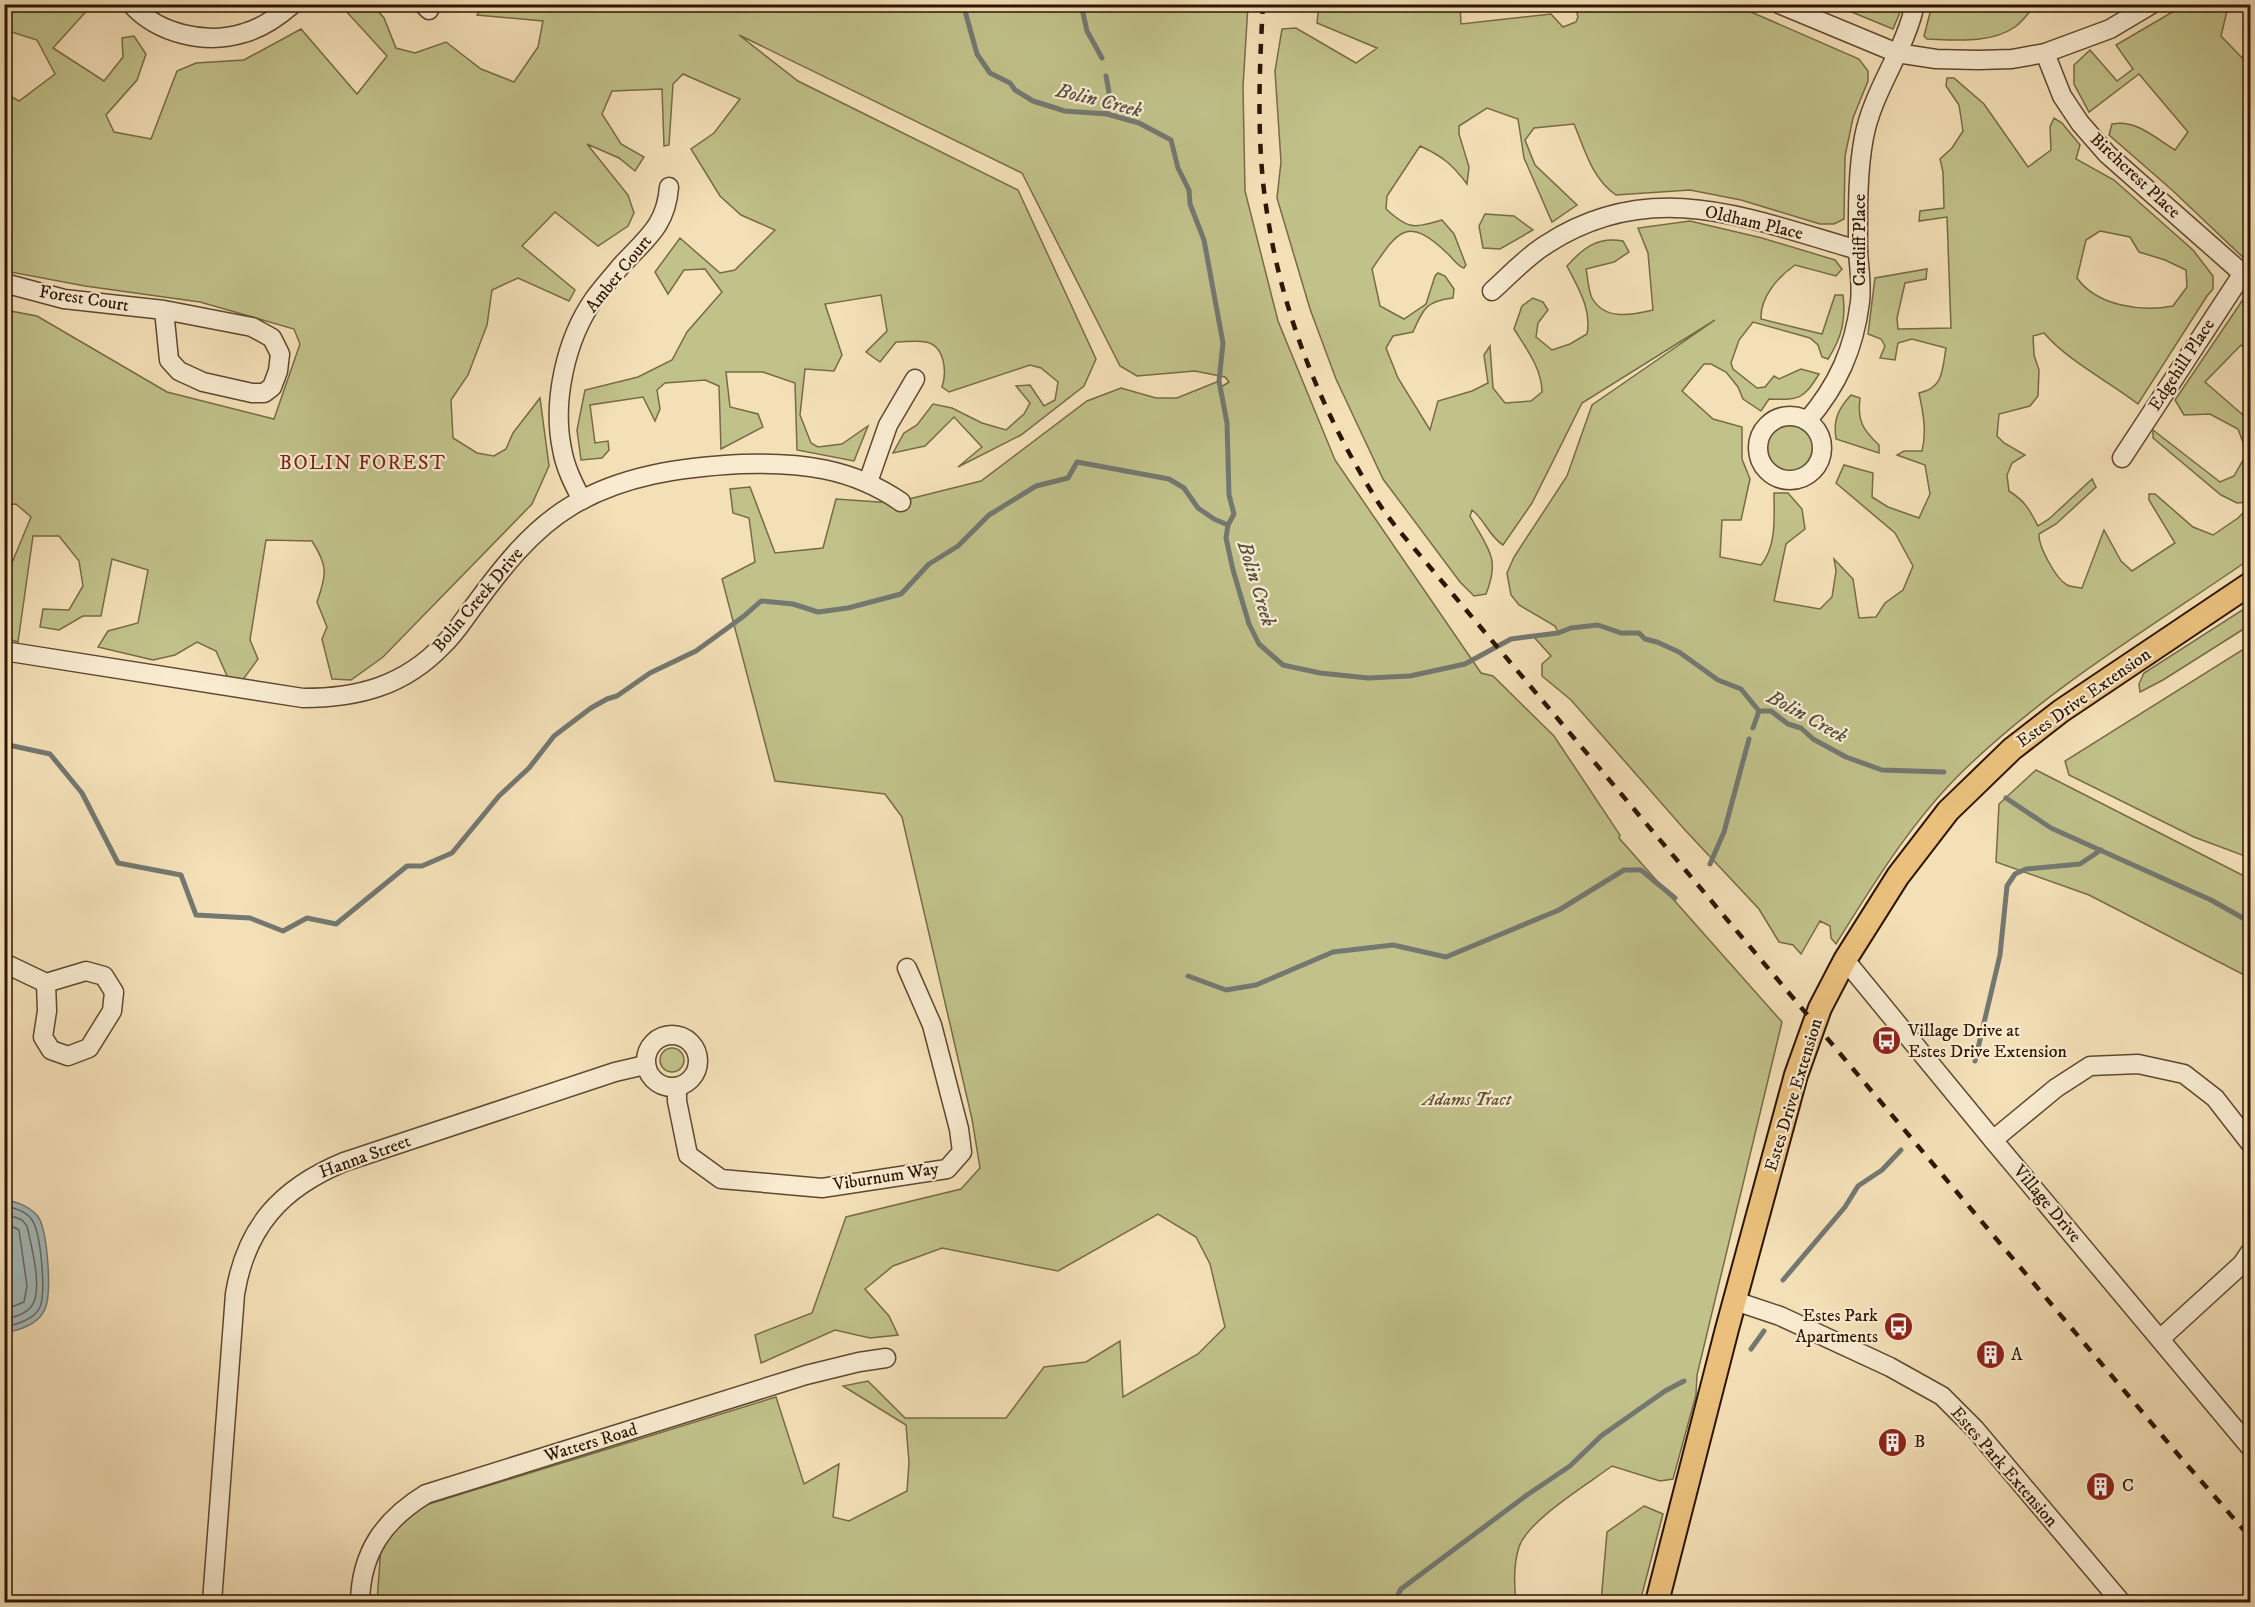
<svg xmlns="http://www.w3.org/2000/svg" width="2255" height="1607" font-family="'IM FELL DW Pica',serif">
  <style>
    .green { fill: #c1c18a; stroke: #776b46; stroke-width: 1.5; fill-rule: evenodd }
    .water { fill: #a2babb; stroke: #737871; stroke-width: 1.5 }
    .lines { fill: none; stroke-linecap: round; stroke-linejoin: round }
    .shore { stroke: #68685f; stroke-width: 1.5 }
    .stream { stroke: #737871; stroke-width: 5 }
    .minor-casing { stroke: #5f4830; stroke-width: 21 }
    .major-casing { stroke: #2d1503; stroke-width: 26 }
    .minor { stroke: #f8ebd0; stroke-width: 18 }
    .major { stroke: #eac07c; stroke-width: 22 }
    .rail { stroke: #2d1503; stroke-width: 4.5; stroke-dasharray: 10 10; stroke-linecap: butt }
    .labels { text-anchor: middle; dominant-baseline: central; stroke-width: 4.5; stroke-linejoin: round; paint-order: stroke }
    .street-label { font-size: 18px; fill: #2d1503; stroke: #f8ebd0 }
    .poi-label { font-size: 18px; fill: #2d1503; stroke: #f8ebd0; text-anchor: start }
    .park-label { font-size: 18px; font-style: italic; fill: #615132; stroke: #f8ebd0 }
    .water-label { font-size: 20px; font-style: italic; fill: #564f43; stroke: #f8ebd0 }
    .neighbourhood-label { font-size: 20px; letter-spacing: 1.5px; fill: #7a1f14; stroke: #f8ebd0 }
  </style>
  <rect width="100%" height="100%" fill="#f4e0b7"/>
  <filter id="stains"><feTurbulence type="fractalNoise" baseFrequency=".00333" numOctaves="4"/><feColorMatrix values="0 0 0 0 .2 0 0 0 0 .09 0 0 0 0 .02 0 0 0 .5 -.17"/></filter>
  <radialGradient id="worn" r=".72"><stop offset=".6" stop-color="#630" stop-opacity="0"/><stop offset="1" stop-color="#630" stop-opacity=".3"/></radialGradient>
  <g class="green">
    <path d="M550,4L1248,5L1243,87L1245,191L1278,321L1335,460L1481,673L1493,676L1554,736L1620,835L1619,838L1782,1022L1697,1375L1696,1395L1673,1479L1660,1481L1612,1466C1588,1484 1528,1520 1519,1547C1513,1565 1514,1584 1516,1602H377L381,1546L403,1512L776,1397L804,1484L839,1464L833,1517L849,1521L907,1491L909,1462L906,1425L843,1386L868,1381L905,1418H1006L1044,1367L1086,1362L1120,1341L1123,1397L1198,1354L1225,1327L1210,1264L1196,1237L1158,1214L1058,1271L942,1248L893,1266L865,1289L889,1316L898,1335L870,1338L835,1330L761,1363L755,1335L812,1313L846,1217L961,1189L980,1168L972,1119L902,817L885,794L775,781L722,579L755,562L749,518L733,513L730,489L750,487L775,553L823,548L836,499L893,503L981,481L1087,401L1121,388L1156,398H1177L1219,381L1221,387L1229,382L1225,377L1195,371L1137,376L1120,366L1022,173L739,35L798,81L1018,190L1096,359L1084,386L1021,435L958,467L982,447L954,417L925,446L893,453L904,433L917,425L933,404L952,408L982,423L1006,430L1024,414L1030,403L1016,386L1030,385L1044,406L1055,400L1058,382L1041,368L1030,365L949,392L942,387C947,372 945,346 926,342C917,340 905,342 896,342L880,362L866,352L887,331L881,295L825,304L842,355L834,371L805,369L800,415L811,443L818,447L842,444L868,426L854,461L797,450L795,383L763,372H726L730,407L758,414L763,427L721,449L719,386L705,380L665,383L657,390L660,409L655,421L643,397L590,405L595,443L608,441L609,450L602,458L581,460L577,430L585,390L638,377L672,360L687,332L722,292L705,269L684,270L668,294L655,272L680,238L720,273L735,270L775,230L741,215L720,196L691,149L714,133L740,99L683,74L673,84L669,145L664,146L662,89L612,91L602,114L621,144L644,157L635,171L619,158L587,144L628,195L634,213L628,226L598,246L555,212L522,246L575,290L569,301L518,278L492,290L487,325L468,375L451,400L453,438L477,453L494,456L506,449L513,433L540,398L549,466L532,504L383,657L351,680L332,679L322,639L327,627L317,602C327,574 328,566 312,541L266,540L250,640L258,659L242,681L228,678L216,651L197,642L175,655L153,660L98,647L108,631L138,623L148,570L112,559L101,616H83L59,630L40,627L43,609L69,610L83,586L79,561L59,536H33L18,642L5,638L4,582L31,517L16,504L5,505V310L37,316L167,392L274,419L300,344L294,329L200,302L85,286L5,271V93L19,101L55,74L37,40L5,30V18L24,5H92L53,48L104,81L123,57L122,38L134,36L146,54L137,80L106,115L114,132L151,139L177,71L196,63L244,60L301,29L357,94L387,56L345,10L344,5H373L384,18L396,48L415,53L446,42L481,69L514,82L538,47L543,21L477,15L483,5Z"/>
    <path d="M1873,4L1903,5L1893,29L1849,11V6Z"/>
    <path d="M2186,4L2225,5L2227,11L2221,36L2250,66V264L2172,190L2109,135L2112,124C2136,119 2155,138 2175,150L2188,132L2139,74L2089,112L2074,84V65L2090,50L2117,81L2133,69L2116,45Z"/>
    <path d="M1319,5H1460L1461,24L1551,14L1563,27L1576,22L1578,17L1575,5H1735L1859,59L1868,71V81L1853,118L1845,156L1844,219L1834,224H1820L1741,200L1690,190L1616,195C1592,179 1585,150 1574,124L1534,128L1525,140L1535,165L1577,205L1552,222L1524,158L1518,119L1487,108L1459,126V134L1469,167L1467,184C1452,164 1442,156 1420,146L1387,196L1386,209C1409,230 1413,228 1442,220L1454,234L1466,265L1464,268C1457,266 1453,258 1447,253C1407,215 1398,231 1372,269L1380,306L1404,319L1426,304L1435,276L1438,273L1445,276L1454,289L1453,298C1426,301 1423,309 1413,332L1393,336L1386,348L1398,378L1430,430L1438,401L1472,391L1488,383L1484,355L1490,346L1493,388L1505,403L1531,401L1542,392C1542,369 1526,348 1514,329L1522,306L1533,298L1543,302L1548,310L1538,323L1536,337L1552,350L1570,344L1587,334C1592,309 1578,288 1567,266C1583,248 1598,236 1623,241L1629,252L1614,262L1586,269C1588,278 1588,290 1592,298C1605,321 1632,315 1653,310L1648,253L1638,228L1690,221L1762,238L1835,260L1842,269L1836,276L1795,265C1778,277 1760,297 1761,319L1822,334L1835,295H1843C1846,320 1842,337 1828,359L1822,357L1818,345L1810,338L1753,322L1739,340L1731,363L1733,369L1757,388L1765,387L1774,376L1779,379L1801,369L1819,374C1803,400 1799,400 1769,399L1761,411L1743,399L1738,387L1726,372L1711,364H1704L1682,391L1713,419L1742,427V459L1750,479L1741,520H1722L1720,557L1761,565C1777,545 1774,517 1774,493H1788L1802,509L1805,529L1786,544L1774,601L1820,609L1832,597L1836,571L1834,559L1853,579L1859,618L1876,617L1885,603L1903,590L1913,566L1895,533L1836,483L1844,465L1873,473L1872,497L1888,507L1919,518L1930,494L1925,465L1897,455L1904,451H1922C1927,432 1923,412 1919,393C1944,388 1942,370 1946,348L1912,339L1898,343L1895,360L1880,358L1885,346L1881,339L1868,334L1875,278L1927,269L1926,279L1905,283L1897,318L1898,329L1951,328L1947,217L1919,221L1920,211L1944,208L1943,172L1940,159L1952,148L1963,131L1959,105L1946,86L1947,78H1954L1984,104L2028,167L2051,150L2050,127L2054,118L2062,123L2080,145L2076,159L2114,180L2193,250L2213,276V289L2207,296L2138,404C2108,381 2068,361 2044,333L2033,336L2034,355L2039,370L2038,396L2030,406L1999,414L1997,436L2004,443L2025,455L2012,463L2007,475L2009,491C2026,502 2029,509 2038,526L2049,519L2092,479L2096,487L2056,524L2039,534C2038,546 2056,579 2067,585C2071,587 2077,587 2082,588L2104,530L2121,561L2132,571L2175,543L2149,500V494H2155L2193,527L2213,535L2238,518L2250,506V559C2153,626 2051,686 1965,769C1913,819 1874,883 1836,944L1831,938L1830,926L1820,921L1801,954L1793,945L1779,942L1759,909L1685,830L1571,700L1542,676V664L1551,656L1533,636L1558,632L1555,626L1519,605L1511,595L1507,573L1514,557L1567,476L1592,405L1715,320L1582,403L1532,503L1503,545C1489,536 1485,520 1472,510L1470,516C1487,548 1501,557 1486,594L1474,596L1460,582L1383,479L1336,379L1310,309L1277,198L1281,162L1275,71L1282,29L1296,28L1356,63L1377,48L1317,23ZM2100,231L2130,237L2139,252L2165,260L2186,270L2187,287L2173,306C2141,312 2097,306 2077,278L2086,240Z"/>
    <path d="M1932,5L2031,4L2032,9C2027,15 2021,23 2015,27C1990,44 1956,40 1927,39L1924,36Z"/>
    <path d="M1485,214L1514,216L1533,230L1500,249L1483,248L1479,226Z"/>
    <path d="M2244,298L2250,301V354L2241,345L2205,382L2250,421V502L2237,503L2221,495L2153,438V430L2220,482L2234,476L2247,453L2238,429L2210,414L2184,415L2175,400Z"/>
    <path d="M1851,395L1860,398C1857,421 1863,430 1879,445V453L1836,439C1833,420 1838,409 1851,395Z"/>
    <circle cx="1790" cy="448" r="23"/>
    <path d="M2250,605V625L2163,680L2140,692L2139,684L2144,673Z"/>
    <path d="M2250,645V858L2194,837L2069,775L2065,761Z"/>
    <path d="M2036,770L2250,879V978L2089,895L1996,862L1999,804Z"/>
    <circle cx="672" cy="1060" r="12"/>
    <path d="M1644,1506L1663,1514L1640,1602H1601L1607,1532Z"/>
  </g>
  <path class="water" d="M5,1200C16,1201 34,1208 40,1220C47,1236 53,1296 44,1311C37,1325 19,1330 5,1333Z"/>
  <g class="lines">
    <g class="shore">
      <path d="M4,1206C14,1207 27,1212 32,1220C41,1233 46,1292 40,1307C35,1319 16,1325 4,1327"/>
      <path d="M4,1213L22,1220L27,1226C31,1245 44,1291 31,1307C25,1314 13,1318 4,1319"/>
      <path d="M4,1222L19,1230L27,1286L24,1302L4,1310"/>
    </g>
    <g class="stream">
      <path d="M963,4L977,54L990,73L1010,83L1015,90L1033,101L1065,111L1107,114L1139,123L1171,140L1178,168L1189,190L1190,204L1204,240L1223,343L1219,381L1227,423L1229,495L1234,514L1228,525L1226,538L1233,570L1249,624L1259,644L1283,665L1320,673L1368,678L1410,676L1465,664L1511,639L1558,633L1571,628L1598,625L1621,633H1639L1645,639L1657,642L1679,652L1718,680L1741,689L1759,711H1771L1788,724L1801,728L1813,739L1846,757L1882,770L1944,772"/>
      <path d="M1081,4L1087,31L1102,58"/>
      <path d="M1106,76L1109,92L1107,114"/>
      <path d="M1753,728L1759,711"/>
      <path d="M4,744L50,754L82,793L118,863L181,875L196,915L250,918L283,931L307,918L336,924L407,866H422L452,853L499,796L529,768L554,736L591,708L607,699L617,696L650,673L696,651L744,616L761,601L793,604L818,612L848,608L901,594L929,564L958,546L989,515L1036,486L1068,478L1077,462L1169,479L1184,488L1198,508L1214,519L1228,525"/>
      <path d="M2006,798L2051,828L2211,900L2250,922"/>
      <path d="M1710,864L1724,832L1749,739"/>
      <path d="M1188,976L1226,990L1256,985L1333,952L1393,945L1446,957L1559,910L1624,870H1641L1675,898"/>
      <path d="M1975,1061L2000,955L2007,886L2015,874L2026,869L2080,864L2101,850"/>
      <path d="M1783,1280L1845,1207L1858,1186L1882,1170L1901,1150"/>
      <path d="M1751,1349L1764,1331"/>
      <path d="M1394,1602L1401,1589L1527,1495L1570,1466L1601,1436L1665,1391L1684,1381"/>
    </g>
    <defs>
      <g id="minor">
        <path d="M131,4C158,34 206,45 244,33C262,28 278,17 293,4"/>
        <path d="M423,4L429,10"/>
        <path d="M1779,4L1897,53L1936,59L1978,60L2012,59L2045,53L2110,29L2152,4"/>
        <path d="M2045,53L2062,96L2080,123L2107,154L2250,280"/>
        <path d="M4,283L64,299L164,310L252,327L272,338L280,354L278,371L272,387L264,393H252L203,382L179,371L169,360L164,310"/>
        <path d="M1492,291C1510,275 1527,256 1547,244C1652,176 1750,219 1858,250"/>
        <circle cx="1790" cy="448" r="32"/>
        <path d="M1807,421C1838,385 1854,349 1860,302C1862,285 1859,268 1858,251C1858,214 1857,174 1864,137C1873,90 1905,51 1915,4"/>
        <path d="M2122,458L2243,273"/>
        <path d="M868,482L888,425L915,379"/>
        <path d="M582,500C573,483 565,467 562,449C552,401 566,339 594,299C602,288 612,277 620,267C645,239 666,227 669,187"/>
        <path d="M4,651L303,698C358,698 404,686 443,645C455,634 464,619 474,606C501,569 531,530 571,506C622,475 683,467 741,464C800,462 852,468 901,502"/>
        <path d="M1845,960L1993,1140L2250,1447"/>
        <path d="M4,963L46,983L86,971L104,976L114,992L112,1011L89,1048L68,1056L51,1050L43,1037L47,1011L46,983"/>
        <circle cx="672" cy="1061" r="26"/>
        <path d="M677,1087V1101L688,1155L721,1179L822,1188L947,1169L962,1152L959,1129L932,1025L907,968"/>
        <path d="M1993,1140L2056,1088L2090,1066L2138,1064L2184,1074L2215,1098L2250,1143"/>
        <path d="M1735,1301L1780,1316L1890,1367L1942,1396L1975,1429L2121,1602"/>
        <path d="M2160,1339L2242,1264L2250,1252"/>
        <path d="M212,1602L235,1294C246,1227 281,1188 344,1162L615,1072L645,1065"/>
        <path d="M360,1602C361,1552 384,1520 426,1494L806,1375L859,1362L886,1358"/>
      </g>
      <path id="major" d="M1657,1602L1727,1329L1796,1075L1820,1008L1845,960L1898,876L1948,811L2012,749L2061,711L2250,584"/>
    </defs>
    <use href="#minor" class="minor-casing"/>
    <use href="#major" class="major-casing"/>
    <use href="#minor" class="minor"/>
    <use href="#major" class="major"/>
    <path class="rail" d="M1263,4C1259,75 1256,148 1268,219C1283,315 1322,412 1373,494C1388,520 1410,543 1429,566L2181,1458L2250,1537"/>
  </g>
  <defs>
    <symbol id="bus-disc" viewBox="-11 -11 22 22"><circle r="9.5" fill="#8f2418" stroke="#f8ebd0"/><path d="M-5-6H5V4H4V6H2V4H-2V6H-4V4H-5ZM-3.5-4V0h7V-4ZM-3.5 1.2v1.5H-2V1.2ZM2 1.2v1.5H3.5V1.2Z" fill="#fff"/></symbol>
    <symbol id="building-disc" viewBox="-11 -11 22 22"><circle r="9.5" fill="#8f2418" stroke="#f8ebd0"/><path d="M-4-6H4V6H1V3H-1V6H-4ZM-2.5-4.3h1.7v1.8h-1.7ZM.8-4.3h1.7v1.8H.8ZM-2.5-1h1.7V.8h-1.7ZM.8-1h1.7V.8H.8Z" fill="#fff"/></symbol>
  </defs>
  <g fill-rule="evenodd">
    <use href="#bus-disc" x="1870" y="1024" width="33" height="33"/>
    <use href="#bus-disc" x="1882" y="1310" width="33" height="33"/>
    <use href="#building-disc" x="1974" y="1338" width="33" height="33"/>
    <use href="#building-disc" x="1876" y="1426" width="33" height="33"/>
    <use href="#building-disc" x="2084" y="1470" width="33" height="33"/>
  </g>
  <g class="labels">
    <g class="street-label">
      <text transform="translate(2135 176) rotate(43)">Birchcrest Place</text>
      <text transform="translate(1754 223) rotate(13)">Oldham Place</text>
      <text transform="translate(1860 240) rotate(-90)">Cardiff Place</text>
      <text transform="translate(619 274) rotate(-51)">Amber Court</text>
      <text transform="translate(84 299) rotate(9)">Forest Court</text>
      <text transform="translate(2182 365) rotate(-57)">Edgehill Place</text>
      <text transform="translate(478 600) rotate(-50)">Bolin Creek Drive</text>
      <text transform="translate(2084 698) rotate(-35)">Estes Drive Extension</text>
      <text transform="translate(1794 1095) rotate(-73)">Estes Drive Extension</text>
      <text transform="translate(365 1157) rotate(-20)">Hanna Street</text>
      <text transform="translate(886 1177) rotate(-9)">Viburnum Way</text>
      <text transform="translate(2047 1204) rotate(50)">Village Drive</text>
      <text transform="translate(591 1443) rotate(-17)">Watters Road</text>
      <text transform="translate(2004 1467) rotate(49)">Estes Park Extension</text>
    </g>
    <g class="poi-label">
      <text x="1908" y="1031">Village Drive at<tspan x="1908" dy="21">Estes Drive Extension</tspan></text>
      <text x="1878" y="1316" text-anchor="end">Estes Park<tspan x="1878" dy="21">Apartments</tspan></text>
      <text x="2011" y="1355">A</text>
      <text x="1914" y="1442">B</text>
      <text x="2122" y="1486">C</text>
    </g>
    <g class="park-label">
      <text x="1467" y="1100">Adams Tract</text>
    </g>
    <g class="water-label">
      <text transform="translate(1099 101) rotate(14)">Bolin Creek</text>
      <text transform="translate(1256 584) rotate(73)">Bolin Creek</text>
      <text transform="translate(1807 717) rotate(29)">Bolin Creek</text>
    </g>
    <g class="neighbourhood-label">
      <text x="363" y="463">BOLIN FOREST</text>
    </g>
  </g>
  <rect width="2255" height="1607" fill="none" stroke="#f4e0b7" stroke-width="24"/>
  <rect x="6" y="6" width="2243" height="1595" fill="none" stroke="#2d1503" stroke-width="3"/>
  <rect x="12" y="12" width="2231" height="1583" fill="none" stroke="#2d1503" stroke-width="1.5"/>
  <rect width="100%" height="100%" filter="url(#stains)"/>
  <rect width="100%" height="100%" fill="url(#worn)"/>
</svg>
